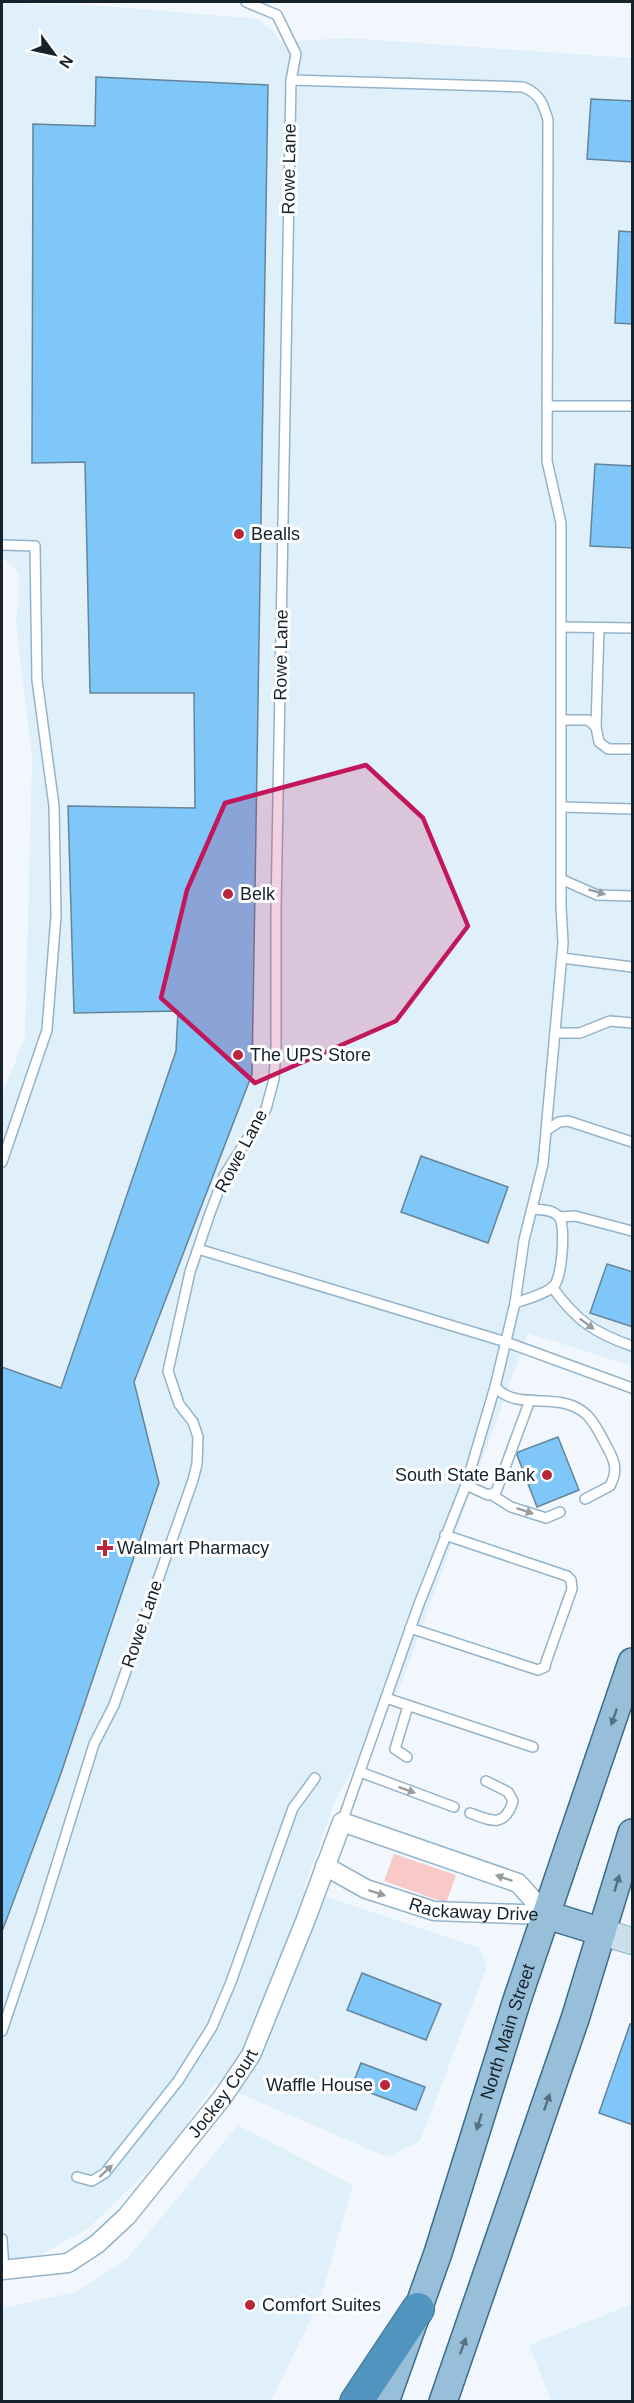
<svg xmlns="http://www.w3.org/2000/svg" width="634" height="2403" font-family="Arial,sans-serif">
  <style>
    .built { fill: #e0f0fb }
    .green { fill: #f9c8c8 }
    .building { fill: #7ec7f8; stroke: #658499; stroke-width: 1.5 }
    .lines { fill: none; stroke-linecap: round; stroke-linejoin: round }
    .service-casing { stroke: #94b3ca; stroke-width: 12 }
    .minor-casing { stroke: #94b3ca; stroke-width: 21 }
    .secondary-casing { stroke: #94b3ca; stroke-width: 28 }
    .primary-casing { stroke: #3c6c8b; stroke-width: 30 }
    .motorway-casing { stroke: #3c6c8b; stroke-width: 34 }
    .service { stroke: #fff; stroke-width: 9 }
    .minor { stroke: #fff; stroke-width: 18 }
    .secondary { stroke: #cbdfec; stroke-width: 26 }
    .primary { stroke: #97bfd9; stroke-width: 27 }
    .motorway { stroke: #5194bf; stroke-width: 32 }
    .oneway { fill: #969ca0 }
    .oneway2 { fill: #567082 }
    .marked { fill: #c2185b; fill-opacity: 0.2; stroke: #c2185b; stroke-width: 4.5; stroke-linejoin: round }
    .poi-dot { fill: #b8273c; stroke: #fff; stroke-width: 2 }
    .labels { text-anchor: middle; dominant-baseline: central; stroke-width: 6; stroke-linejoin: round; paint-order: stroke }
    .street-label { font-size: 18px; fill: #16222b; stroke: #fff }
    .poi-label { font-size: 18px; fill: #16222b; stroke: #fff; text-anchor: start }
  </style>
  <rect width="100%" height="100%" fill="#f1f7fc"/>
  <g class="built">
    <path d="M2,3L105,6L258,19L274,32L280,42L349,38L632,58V1366L528,1333L402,1682L335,1801L304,1889L480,1948L487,1966L420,2141L387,2157L215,2083L167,2152L89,2228L35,2258L2,2262V1095L25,1037L32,759L16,623L19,593L18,572L2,557Z"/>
    <path d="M238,2125L353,2185L320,2300L271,2401H2V2308L76,2292L126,2260Z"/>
    <path d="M632,2304V2401H551L529,2345Z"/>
  </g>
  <path class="green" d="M394,1854L456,1875L446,1903L384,1881Z"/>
  <g class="building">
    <path d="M96,77L268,85L252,1074L134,1382L159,1483L59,1779L3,1929L2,1928V1367L61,1388L176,1051L178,1011L74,1013L68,806L195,808L194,693H90L85,462L32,463L33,124L95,126Z"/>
    <path d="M591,99L633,101V162L587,159Z"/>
    <path d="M619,231L633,232V324L615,323Z"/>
    <path d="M595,464L633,466V548L590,546Z"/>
    <path d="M421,1156L508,1187L488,1243L401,1212Z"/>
    <path d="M607,1264L633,1272V1327L590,1313Z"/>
    <path d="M558,1437L579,1490L537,1507L517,1455L518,1452Z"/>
    <path d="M362,1973L441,2004L426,2040L347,2010Z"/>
    <path d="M630,2024H633V2125L599,2113Z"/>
    <path d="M361,2063L425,2087L416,2110L352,2086Z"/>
  </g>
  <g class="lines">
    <defs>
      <g id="service">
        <path d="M291,80L523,87C540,94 543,103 548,120L547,461L561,523V907L563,943L543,1164L524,1240L515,1303L495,1387L466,1485L419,1604L342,1822"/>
        <path d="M547,406H632"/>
        <path d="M2,545L35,546L37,680L54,806L56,916L47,1030L2,1162"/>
        <path d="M561,627L632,628"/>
        <path d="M562,720H588L596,727L599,742L608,749H632"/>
        <path d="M596,727L599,629"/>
        <path d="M562,807L632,809"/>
        <path d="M563,880L597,895L632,896"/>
        <path d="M562,958L632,967"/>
        <path d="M555,1033H580L610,1021L632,1023"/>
        <path d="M547,1130L559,1122L568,1121L632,1142"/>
        <path d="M560,1217L575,1216L632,1231"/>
        <path d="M198,1249L506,1342L632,1388"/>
        <path d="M552,1287C576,1320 594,1333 632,1346"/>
        <path d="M515,1303C526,1299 546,1294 554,1286C562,1277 566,1226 559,1217C553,1209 541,1210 533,1209"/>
        <path d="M495,1387C519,1413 560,1389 587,1415C596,1424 601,1436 607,1447C615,1461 618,1471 610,1486L585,1499"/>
        <path d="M466,1485L488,1495L496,1492L530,1400"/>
        <path d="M492,1495L511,1507L546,1518L560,1512"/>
        <path d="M410,1628L538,1670L545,1667L546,1662L572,1589L571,1580L567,1576L445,1535"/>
        <path d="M386,1698L533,1747"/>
        <path d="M407,1757L395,1749L408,1706"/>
        <path d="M360,1772L454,1807"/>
        <path d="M470,1813C491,1821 505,1828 513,1801L508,1792L486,1781"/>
        <path d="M2,2031L40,1918L94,1744L114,1705L193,1480L197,1464L198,1437L193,1422L179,1404L168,1371L190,1272L209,1216L224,1176L266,1109L274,1079L276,1047V909L291,80L296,54L277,15L246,2"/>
        <path d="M77,2177L92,2181L105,2173L178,2081L212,2027L231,1982L293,1808L315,1778"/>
        <path d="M2,2239L4,2270"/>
      </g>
      <g id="minor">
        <path id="s1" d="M325,1866L366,1889L434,1911L547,1915"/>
        <path id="s2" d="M2,2270L68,2263L97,2244L127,2216L222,2098L251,2055L306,1919L342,1822L518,1883L547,1915"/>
      </g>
      <path id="secondary" d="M602,1932L632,1941"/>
      <g id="primary">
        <path d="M547,1915L602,1932"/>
        <path id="s3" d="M385,2402L438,2253L517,2000L632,1662"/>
        <path d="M443,2402L575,2019L632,1833"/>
      </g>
      <path id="motorway" d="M356,2402L418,2309"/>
    </defs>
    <use href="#service" class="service-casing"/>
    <use href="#minor" class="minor-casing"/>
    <use href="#secondary" class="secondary-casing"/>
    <use href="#primary" class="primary-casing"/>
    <use href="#motorway" class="motorway-casing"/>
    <use href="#service" class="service"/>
    <use href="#minor" class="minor"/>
    <use href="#secondary" class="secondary"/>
    <use href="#primary" class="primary"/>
    <use href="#motorway" class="motorway"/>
  </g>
  <defs><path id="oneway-solid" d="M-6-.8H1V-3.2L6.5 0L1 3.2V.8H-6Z" transform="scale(1.5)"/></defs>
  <g class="oneway">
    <use href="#oneway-solid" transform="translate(597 892) rotate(17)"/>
    <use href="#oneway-solid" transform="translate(587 1324) rotate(37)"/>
    <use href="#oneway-solid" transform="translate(525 1511) rotate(18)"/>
    <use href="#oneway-solid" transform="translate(407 1790) rotate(20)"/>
    <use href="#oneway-solid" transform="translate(504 1878) rotate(-161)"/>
    <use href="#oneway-solid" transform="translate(377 1893) rotate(18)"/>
    <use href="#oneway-solid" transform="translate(106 2171) rotate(-43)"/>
  </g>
  <g class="oneway2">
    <use href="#oneway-solid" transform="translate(614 1717) rotate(109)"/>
    <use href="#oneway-solid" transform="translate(617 1883) rotate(-73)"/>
    <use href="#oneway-solid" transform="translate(547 2102) rotate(-71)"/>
    <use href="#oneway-solid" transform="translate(479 2122) rotate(107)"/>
    <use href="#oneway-solid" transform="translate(463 2346) rotate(-70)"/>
  </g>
  <path class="marked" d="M366,765L423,818L468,926L396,1021L255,1083L161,998L187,890L225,803Z"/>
  <g class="poi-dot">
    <circle cx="239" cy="534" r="6"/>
    <circle cx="228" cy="894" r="6"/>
    <circle cx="238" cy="1055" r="6"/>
    <circle cx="547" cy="1475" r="6"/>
    <path d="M102 1539h6v6h6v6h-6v6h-6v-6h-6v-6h6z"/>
    <circle cx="385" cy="2085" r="6"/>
    <circle cx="250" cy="2305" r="6"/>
  </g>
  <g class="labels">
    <g class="street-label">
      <text transform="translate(289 169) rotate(-89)">Rowe Lane</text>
      <text transform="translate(281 655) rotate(-89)">Rowe Lane</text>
      <text transform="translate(241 1151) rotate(-62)">Rowe Lane</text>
      <text transform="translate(142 1624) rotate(-71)">Rowe Lane</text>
      <text stroke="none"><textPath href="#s1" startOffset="158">Rackaway Drive</textPath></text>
      <text stroke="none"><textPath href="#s3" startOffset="390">North Main Street</textPath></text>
      <text stroke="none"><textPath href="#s2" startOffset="298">Jockey Court</textPath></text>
    </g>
    <g class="poi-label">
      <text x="251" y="534">Bealls</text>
      <text x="240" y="894">Belk</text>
      <text x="250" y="1055">The UPS Store</text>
      <text x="535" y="1475" text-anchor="end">South State Bank</text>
      <text x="117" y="1548">Walmart Pharmacy</text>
      <text x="373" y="2085" text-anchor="end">Waffle House</text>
      <text x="262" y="2305">Comfort Suites</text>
    </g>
  </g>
  <rect width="634" height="2403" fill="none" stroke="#16222b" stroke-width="6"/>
  <g transform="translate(54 54) rotate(123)" stroke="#ffffff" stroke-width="4.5" paint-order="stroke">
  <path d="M0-4.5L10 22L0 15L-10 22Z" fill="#16222b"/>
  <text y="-9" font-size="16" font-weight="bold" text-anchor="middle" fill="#16222b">N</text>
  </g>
</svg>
